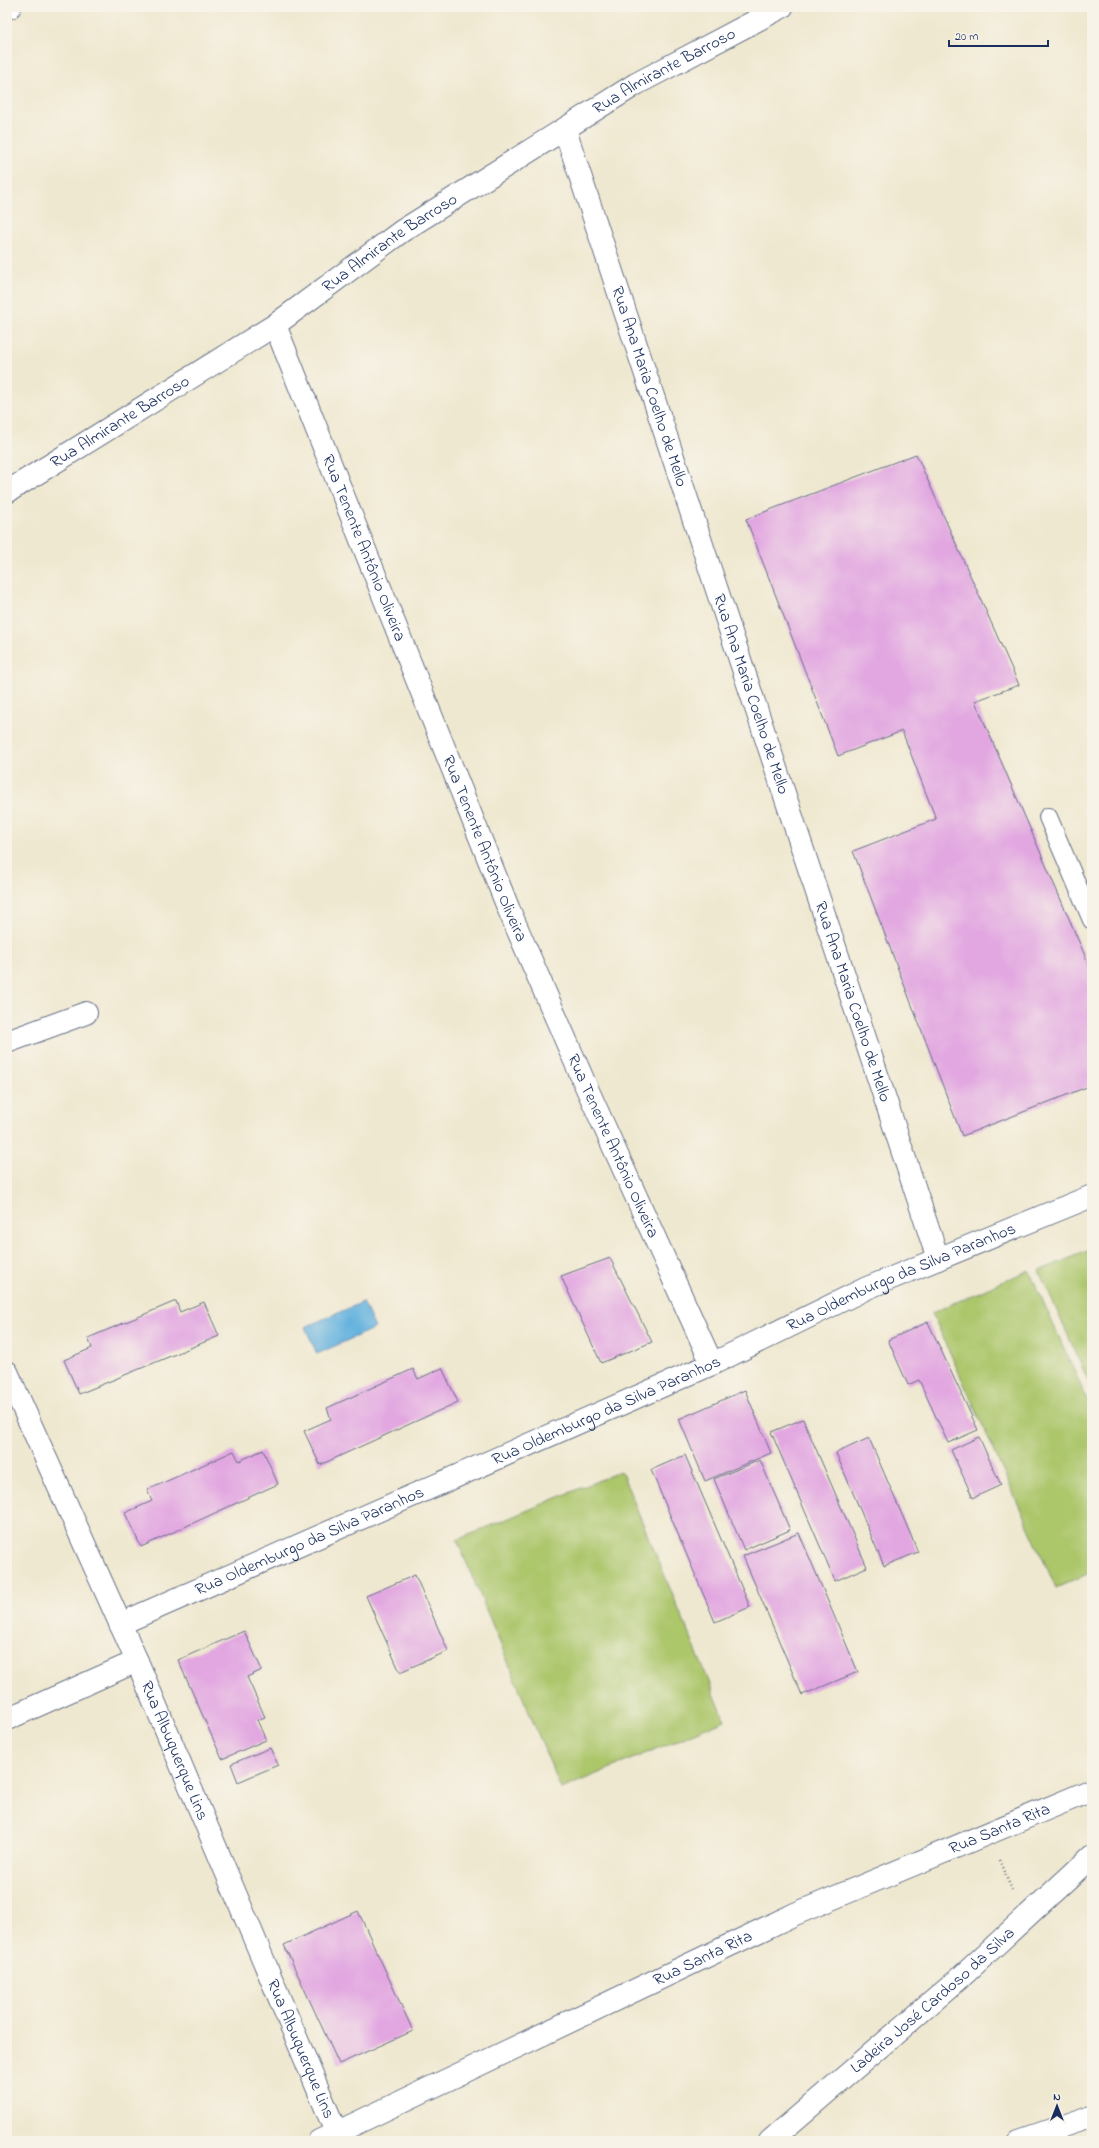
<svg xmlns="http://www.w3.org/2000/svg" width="1099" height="2148" font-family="'Indie Flower',sans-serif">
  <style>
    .green { fill: #acc66b; stroke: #647a64 }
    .water { fill: #65b2de; stroke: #40709e }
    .building { fill: #e2a7e1 }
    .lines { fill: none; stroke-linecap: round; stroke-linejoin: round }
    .lane-casing { stroke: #657086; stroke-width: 20 }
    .street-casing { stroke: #657086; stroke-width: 24 }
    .path { stroke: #657086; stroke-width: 2.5; stroke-dasharray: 1 3; stroke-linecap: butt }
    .lane { stroke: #fff; stroke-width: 18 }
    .street { stroke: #fff; stroke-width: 22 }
    .labels { text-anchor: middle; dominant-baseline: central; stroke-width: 3; stroke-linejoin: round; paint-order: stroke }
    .street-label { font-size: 17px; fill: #1b2f5e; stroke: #f7f3e8 }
  </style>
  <rect width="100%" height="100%" fill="#f7f3e8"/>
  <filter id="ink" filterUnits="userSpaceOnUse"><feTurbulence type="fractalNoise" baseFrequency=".025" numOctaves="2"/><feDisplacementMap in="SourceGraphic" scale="8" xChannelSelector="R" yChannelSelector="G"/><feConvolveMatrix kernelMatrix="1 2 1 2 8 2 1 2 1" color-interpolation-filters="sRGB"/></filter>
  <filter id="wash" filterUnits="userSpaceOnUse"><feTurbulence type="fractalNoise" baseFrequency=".012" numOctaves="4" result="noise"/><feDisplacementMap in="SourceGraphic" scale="16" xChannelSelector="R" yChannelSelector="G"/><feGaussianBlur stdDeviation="0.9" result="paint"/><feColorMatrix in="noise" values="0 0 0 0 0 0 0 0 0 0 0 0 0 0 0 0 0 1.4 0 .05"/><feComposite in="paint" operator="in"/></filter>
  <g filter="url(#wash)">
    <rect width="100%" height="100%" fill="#efe8d0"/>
    <g class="green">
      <path d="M1092,1249V1389L1039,1271Z"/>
      <path d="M1029,1270L1092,1411V1572L1056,1588L932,1313Z"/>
      <path d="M621,1471L725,1720L561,1789L457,1540Z"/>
    </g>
    <path class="water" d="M363,1302L375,1328L317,1354L305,1327Z"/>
    <g id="blocks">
      <g class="building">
        <path d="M916,454L1019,685L975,701L1092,972V1085L962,1136L853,851L936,819L902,731L838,756L746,519Z"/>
        <path d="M1092,881V899L1086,884Z"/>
        <path d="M610,1258L652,1342L601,1363L561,1276Z"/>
        <path d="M176,1301L180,1312L204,1302L219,1336L79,1394L64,1360L92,1348L88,1338Z"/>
        <path d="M928,1322L978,1430L948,1443L919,1380L908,1385L888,1340Z"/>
        <path d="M442,1368L458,1402L320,1465L304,1431L331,1419L327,1408L413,1369L418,1379Z"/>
        <path d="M745,1390L771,1453L705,1481L679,1419Z"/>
        <path d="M803,1419L867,1567L835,1581L771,1432Z"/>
        <path d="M979,1437L1001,1485L973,1498L951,1450Z"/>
        <path d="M869,1438L918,1552L884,1566L836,1453Z"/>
        <path d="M263,1450L278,1484L141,1547L125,1513L152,1501L147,1490L234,1451L239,1461Z"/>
        <path d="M685,1455L750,1607L715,1622L651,1470Z"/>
        <path d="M760,1460L790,1530L744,1550L714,1479Z"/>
        <path d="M799,1533L858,1672L802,1695L743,1556Z"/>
        <path d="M415,1575L448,1651L400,1672L366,1596Z"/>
        <path d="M244,1631L262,1670L247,1677L265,1717L257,1720L266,1740L222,1759L178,1660Z"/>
        <path d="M270,1748L278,1765L238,1782L231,1764Z"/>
        <path d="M358,1911L413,2031L339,2064L284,1945Z"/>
      </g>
    </g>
  </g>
  <g filter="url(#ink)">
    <use href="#blocks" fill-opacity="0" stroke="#657086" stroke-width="1"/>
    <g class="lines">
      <defs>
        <path id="lane" d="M1048,817L1092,920"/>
        <g id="street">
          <path d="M7,8L10,7"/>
          <path id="s1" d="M565,130L938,1259"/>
          <path id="s2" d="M275,325L509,910L585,1084L712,1364"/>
          <path id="s3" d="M7,492L275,325L402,231L636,84L782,7"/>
          <path d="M7,1042L86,1013"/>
          <path id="s4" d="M7,1372L137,1661L336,2132"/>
          <path id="s5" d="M120,1624L712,1364L867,1288L1092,1196"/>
          <path d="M7,1719L137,1661"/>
          <path id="s6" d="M319,2141L795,1914L1092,1790"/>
          <path id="s7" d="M770,2141L960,1978L1092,1856"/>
          <path d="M1019,2141L1092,2116"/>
        </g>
      </defs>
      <use href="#lane" class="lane-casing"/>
      <use href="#street" class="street-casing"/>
      <path class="path" d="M999,1860L1012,1890"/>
      <use href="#lane" class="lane"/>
      <use href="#street" class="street"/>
    </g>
  </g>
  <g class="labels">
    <g class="street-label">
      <text stroke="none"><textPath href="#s3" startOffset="781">Rua Almirante Barroso</textPath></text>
      <text stroke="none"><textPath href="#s3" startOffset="457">Rua Almirante Barroso</textPath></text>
      <text stroke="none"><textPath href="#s1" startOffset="270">Rua Ana Maria Coelho de Mello</textPath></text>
      <text stroke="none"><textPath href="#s3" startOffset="133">Rua Almirante Barroso</textPath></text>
      <text stroke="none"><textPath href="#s2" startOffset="240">Rua Tenente Antônio Oliveira</textPath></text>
      <text stroke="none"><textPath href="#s1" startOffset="594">Rua Ana Maria Coelho de Mello</textPath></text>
      <text stroke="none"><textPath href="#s2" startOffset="564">Rua Tenente Antônio Oliveira</textPath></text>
      <text stroke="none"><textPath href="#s1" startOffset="918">Rua Ana Maria Coelho de Mello</textPath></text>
      <text stroke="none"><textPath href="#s2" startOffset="888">Rua Tenente Antônio Oliveira</textPath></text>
      <text stroke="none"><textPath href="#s5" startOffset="855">Rua Oldemburgo da Silva Paranhos</textPath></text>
      <text stroke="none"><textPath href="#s5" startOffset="531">Rua Oldemburgo da Silva Paranhos</textPath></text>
      <text stroke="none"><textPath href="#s5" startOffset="207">Rua Oldemburgo da Silva Paranhos</textPath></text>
      <text stroke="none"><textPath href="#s4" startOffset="414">Rua Albuquerque Lins</textPath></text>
      <text stroke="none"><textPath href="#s6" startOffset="749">Rua Santa Rita</textPath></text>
      <text stroke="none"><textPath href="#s6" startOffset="425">Rua Santa Rita</textPath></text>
      <text stroke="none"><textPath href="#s7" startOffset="215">Ladeira José Cardoso da Silva</textPath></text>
      <text stroke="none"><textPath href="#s4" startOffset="738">Rua Albuquerque Lins</textPath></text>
    </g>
  </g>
  <rect width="1099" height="2148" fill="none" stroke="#f7f3e8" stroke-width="24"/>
  <g transform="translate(1057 2106)" stroke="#f7f3e8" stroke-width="3" paint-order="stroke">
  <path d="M0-3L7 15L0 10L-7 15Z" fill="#1b2f5e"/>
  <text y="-6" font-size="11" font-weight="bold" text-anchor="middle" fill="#1b2f5e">N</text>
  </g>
  <path d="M949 40v6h99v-6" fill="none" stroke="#1b2f5e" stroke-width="2"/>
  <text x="955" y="40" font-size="12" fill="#1b2f5e" stroke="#f7f3e8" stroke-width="3" paint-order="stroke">20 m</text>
</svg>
